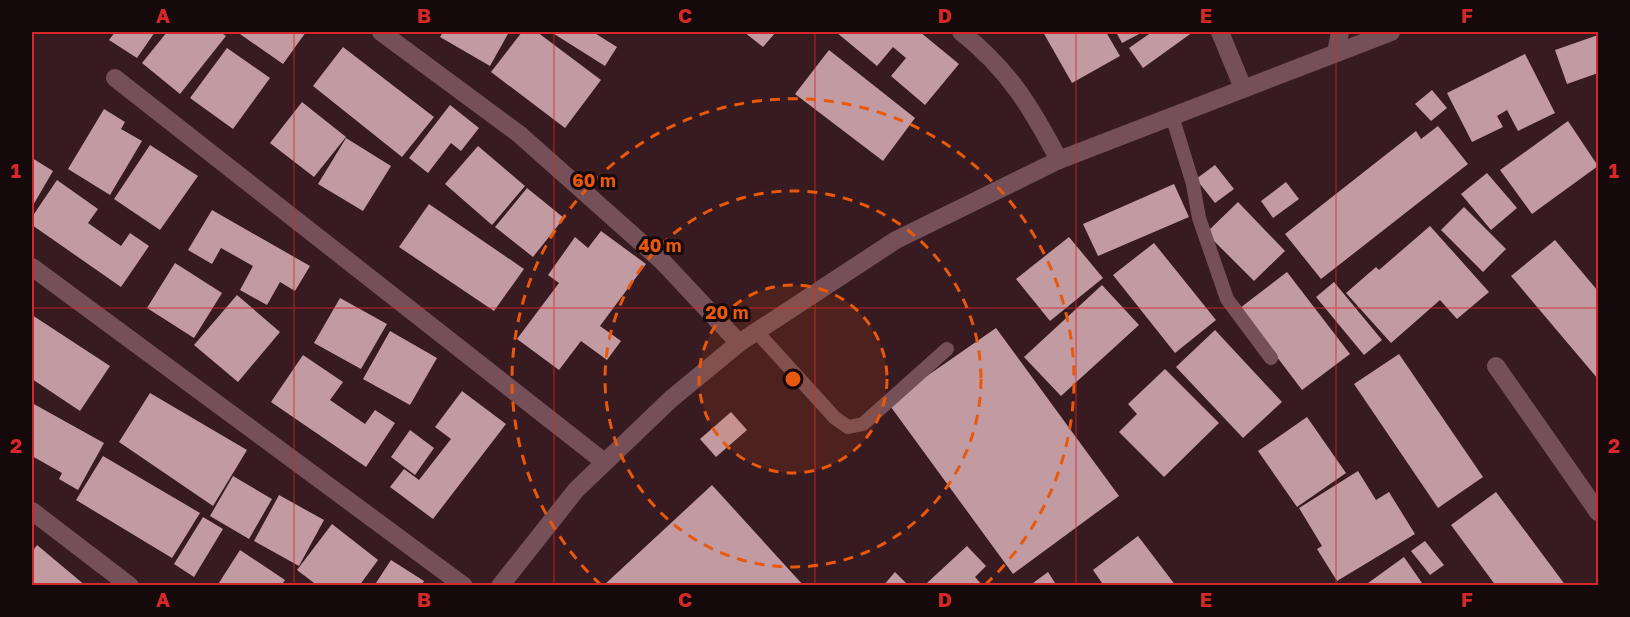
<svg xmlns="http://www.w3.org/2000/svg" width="1630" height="617" font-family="'Golos Text',sans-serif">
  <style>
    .building { fill: #c29aa2 }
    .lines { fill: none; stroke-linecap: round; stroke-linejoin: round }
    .service { stroke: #755058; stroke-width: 14 }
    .minor { stroke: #755058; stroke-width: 18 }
    .tertiary { stroke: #755058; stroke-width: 18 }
    .grid { fill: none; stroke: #d62828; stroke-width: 1.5; stroke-opacity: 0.55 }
    .ring { fill: none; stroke: #e8590c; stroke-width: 3; stroke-dasharray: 10 8 }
    .centre { fill: #e8590c; stroke: #16090c; stroke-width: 3 }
    .ring-label { font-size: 18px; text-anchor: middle; font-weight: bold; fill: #e8590c; stroke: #16090c; stroke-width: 6; stroke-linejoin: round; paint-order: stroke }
    .neatline { fill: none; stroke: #d62828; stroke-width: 2 }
    .grid-label { font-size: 20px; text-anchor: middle; font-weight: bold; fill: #d62828 }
  </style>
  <rect width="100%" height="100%" fill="#381a21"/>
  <g class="building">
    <path d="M115,32H155L137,58L109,40Z"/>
    <path d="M167,32H220L226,36L180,94L142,63Z"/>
    <path d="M237,32H306L283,64Z"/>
    <path d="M443,32H509L490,66L440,37Z"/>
    <path d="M522,32H537L601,80L565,128L491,72Z"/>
    <path d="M551,32H593L617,47L605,66Z"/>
    <path d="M744,32H776L763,47Z"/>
    <path d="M836,32H920L959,64L925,105L891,76L906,58L893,47L877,66Z"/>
    <path d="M1043,32H1106L1120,56L1072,83Z"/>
    <path d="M1116,32H1143L1122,43Z"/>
    <path d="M1152,32H1193L1143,68L1129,48Z"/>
    <path d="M1598,35V73L1567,84L1555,50Z"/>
    <path d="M343,47L434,117L402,157L313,86Z"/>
    <path d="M227,48L270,78L233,129L190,98Z"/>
    <path d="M829,50L915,118L883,161L795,94Z"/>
    <path d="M1525,54L1555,113L1518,131L1507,110L1497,116L1503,127L1472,142L1447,93Z"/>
    <path d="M1432,90L1447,108L1431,121L1415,104Z"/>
    <path d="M302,102L346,137L314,177L270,143Z"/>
    <path d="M450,105L479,128L461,151L451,143L428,173L409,158Z"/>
    <path d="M104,109L125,122L121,129L142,141L110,195L68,169Z"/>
    <path d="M1568,121L1598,166L1532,214L1500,170Z"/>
    <path d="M1438,126L1468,164L1321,279L1285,234L1416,131L1421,139Z"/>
    <path d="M346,138L391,166L363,211L318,184Z"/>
    <path d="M150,145L198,176L160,230L114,199Z"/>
    <path d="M478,146L525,186L492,225L445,184Z"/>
    <path d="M32,158L53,171L32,207Z"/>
    <path d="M1215,165L1234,189L1215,203L1196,179Z"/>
    <path d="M1487,173L1517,208L1491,230L1461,194Z"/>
    <path d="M57,180L98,209L88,223L121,246L130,233L149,246L121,287L32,225V217Z"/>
    <path d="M1286,182L1299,199L1273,218L1261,201Z"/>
    <path d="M1174,184L1189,217L1098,256L1083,224Z"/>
    <path d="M527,188L564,218L533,257L495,227Z"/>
    <path d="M1238,202L1285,251L1254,281L1206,233Z"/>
    <path d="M429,204L524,269L494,311L399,247Z"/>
    <path d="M1464,207L1506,249L1483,272L1441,230Z"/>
    <path d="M212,210L310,266L295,291L280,282L267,305L240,290L253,266L221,248L212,264L188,250Z"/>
    <path d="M1430,226L1489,292L1457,319L1440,300L1391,343L1346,293L1376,267L1379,270Z"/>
    <path d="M601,231L646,264L600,326L621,341L607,360L581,341L559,370L517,339L559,283L548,275L575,237L588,248Z"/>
    <path d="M1069,237L1103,278L1050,321L1016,279Z"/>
    <path d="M1555,240L1598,291V379L1511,276Z"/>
    <path d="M1154,243L1216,320L1175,353L1113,275Z"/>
    <path d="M175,263L222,293L194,338L147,308Z"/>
    <path d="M1287,272L1350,354L1302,390L1240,308Z"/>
    <path d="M1334,282L1382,340L1364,355L1316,297Z"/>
    <path d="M1102,285L1139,325L1061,396L1024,357Z"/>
    <path d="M237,295L280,332L238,382L194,345Z"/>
    <path d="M340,298L387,324L361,369L314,343Z"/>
    <path d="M32,315L110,366L80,411L32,379L34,377L32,375Z"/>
    <path d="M996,328L1119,496L1013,574L888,403Z"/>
    <path d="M1215,330L1282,402L1243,438L1176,367Z"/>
    <path d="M390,331L437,358L410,405L363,379Z"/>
    <path d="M1399,354L1483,477L1438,508L1354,384Z"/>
    <path d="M303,355L343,382L330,400L365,424L375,410L395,423L366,467L271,402Z"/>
    <path d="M1165,369L1219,423L1164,477L1119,432L1137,414L1128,404Z"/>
    <path d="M462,391L506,424L433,519L390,487L404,469L419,480L451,439L435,427Z"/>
    <path d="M150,393L247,450L213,506L119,442Z"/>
    <path d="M32,403L104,443L78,490L59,479L62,473L32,456Z"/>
    <path d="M731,412L747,430L716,457L700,439Z"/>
    <path d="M1307,417L1346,473L1297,507L1258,451Z"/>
    <path d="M410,430L434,448L415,475L391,457Z"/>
    <path d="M103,456L200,513L172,558L76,500Z"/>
    <path d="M1358,471L1376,500L1389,492L1415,534L1337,581L1317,549L1322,546L1299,508Z"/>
    <path d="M233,476L272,499L249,539L210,516Z"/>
    <path d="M712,485L804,586H603Z"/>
    <path d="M1496,492L1566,586H1496L1451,525Z"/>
    <path d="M279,495L324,520L299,566L254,541Z"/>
    <path d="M203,517L223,529L194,577L174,564Z"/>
    <path d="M332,524L378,560L359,586H318L297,570Z"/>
    <path d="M1138,536L1176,586H1104L1093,570Z"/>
    <path d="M1425,541L1444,565L1430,575L1411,551Z"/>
    <path d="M37,545L86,586H32V552Z"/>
    <path d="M967,546L986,566L975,577L983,586H929L927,583Z"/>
    <path d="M240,550L285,580L281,586H217Z"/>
    <path d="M1404,557L1424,586H1364Z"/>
    <path d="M391,560L424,581L421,586H374Z"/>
    <path d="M895,572L909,586H883Z"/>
    <path d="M1048,572L1057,586H1029Z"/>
  </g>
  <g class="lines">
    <g class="service">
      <path d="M1172,116L1193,184L1199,218L1227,299L1271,358"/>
      <path d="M756,331L835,418L848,427L863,424L947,349"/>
    </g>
    <g class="minor">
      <path d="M381,32L519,134L663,262L739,343"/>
      <path d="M961,32C1009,70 1031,107 1059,160"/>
      <path d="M1220,32L1243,88"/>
      <path d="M1336,53L1340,32"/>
      <path d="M115,78L603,461"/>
      <path d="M32,267L464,586"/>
      <path d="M1496,366L1598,512"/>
      <path d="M32,511L130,586"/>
    </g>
    <path class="tertiary" d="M500,586L576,490L671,399L739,343L896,240L1059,160L1391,32"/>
  </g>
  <path class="grid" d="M294,32V586M554,32V586M815,32V586M1076,32V586M1336,32V586M32,308H1598"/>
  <circle cx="793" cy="379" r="94" fill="#e8590c" fill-opacity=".12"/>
  <g class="ring">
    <circle cx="793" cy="379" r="94"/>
    <circle cx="793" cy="379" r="188"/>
    <path d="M601 585A281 281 0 1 1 985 585"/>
  </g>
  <circle cx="793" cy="379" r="9" class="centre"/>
  <g class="ring-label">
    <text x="594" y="187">60 m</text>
    <text x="660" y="252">40 m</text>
    <text x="727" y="319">20 m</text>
  </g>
  <rect width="1630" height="617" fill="none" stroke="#16090c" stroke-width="66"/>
  <rect x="33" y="33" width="1564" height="551" class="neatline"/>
  <g class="grid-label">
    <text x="163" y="23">A</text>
    <text x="424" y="23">B</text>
    <text x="685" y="23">C</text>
    <text x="945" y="23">D</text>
    <text x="1206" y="23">E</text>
    <text x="1467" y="23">F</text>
    <text x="16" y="178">1</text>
    <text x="1614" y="178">1</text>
    <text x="16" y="453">2</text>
    <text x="1614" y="453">2</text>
    <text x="163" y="607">A</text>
    <text x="424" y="607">B</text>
    <text x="685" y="607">C</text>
    <text x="945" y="607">D</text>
    <text x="1206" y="607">E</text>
    <text x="1467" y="607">F</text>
  </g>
</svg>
